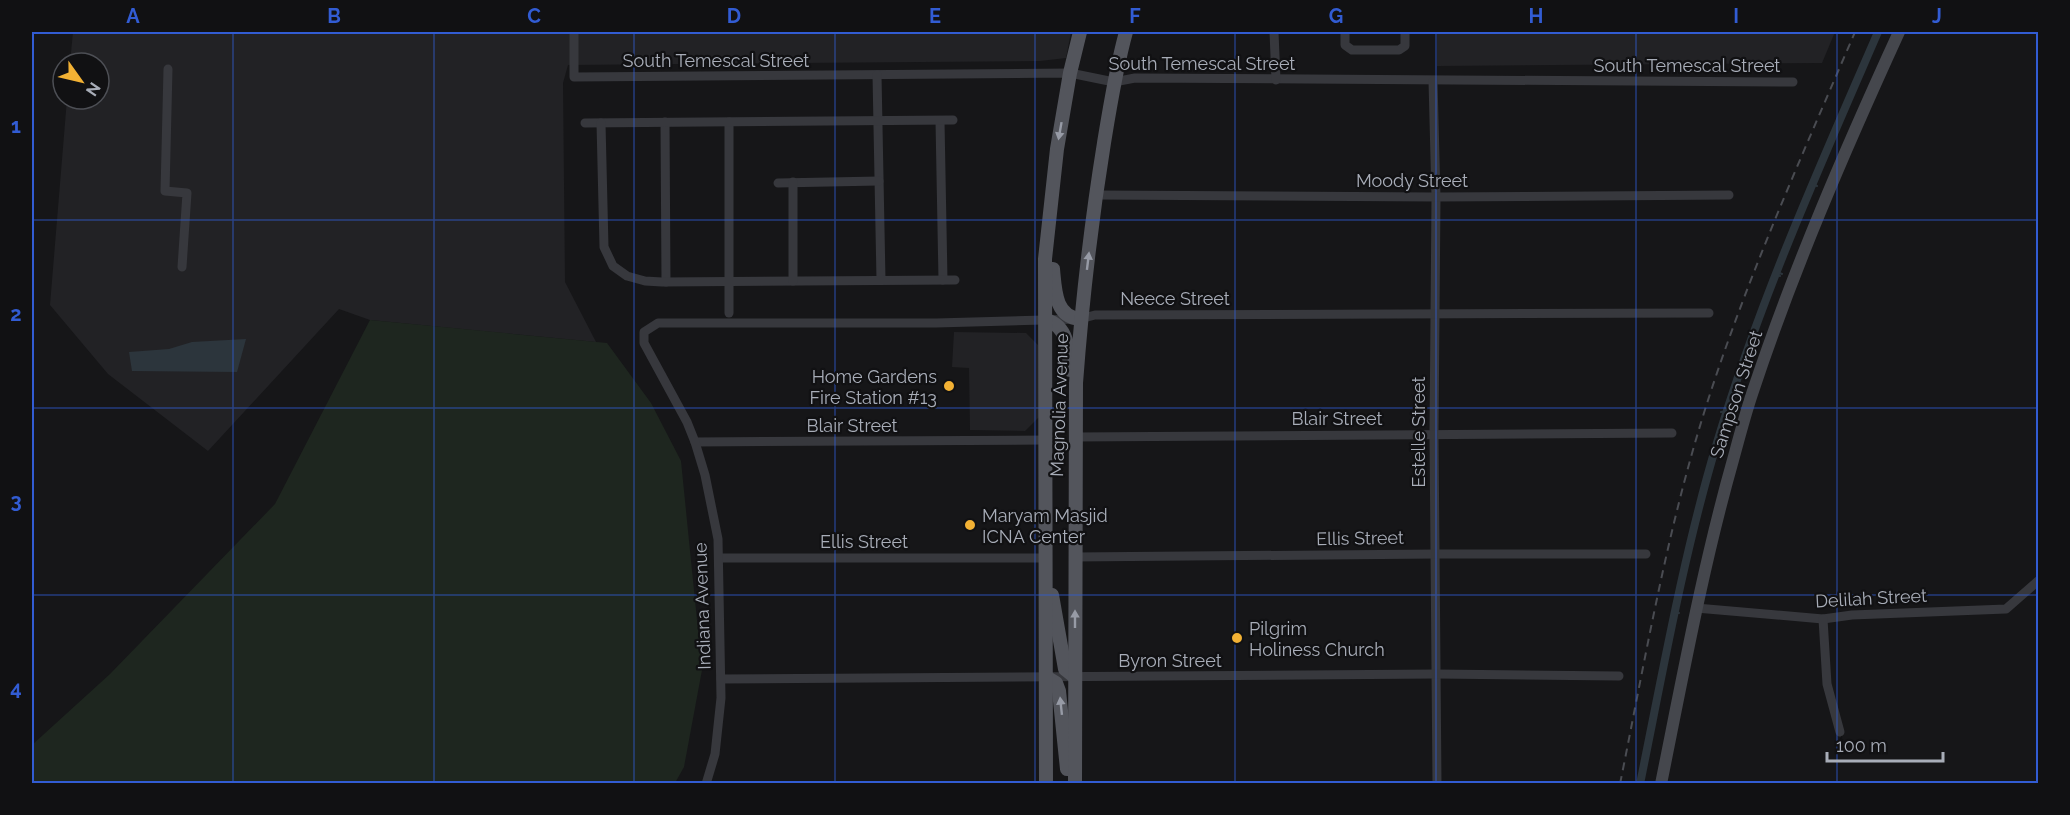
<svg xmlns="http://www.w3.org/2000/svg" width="2070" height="815" font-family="Raleway,sans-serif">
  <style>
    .built { fill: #222225 }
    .green { fill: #1e261f }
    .water { fill: #2c353c }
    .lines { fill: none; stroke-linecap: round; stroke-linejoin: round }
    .stream { stroke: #2c353c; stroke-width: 2 }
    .canal { stroke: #2c353c; stroke-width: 8 }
    .street { stroke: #37383d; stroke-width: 9 }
    .secondary { stroke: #45474d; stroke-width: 12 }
    .primary { stroke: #53555c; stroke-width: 14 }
    .rail { stroke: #4a4c52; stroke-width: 2; stroke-dasharray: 8 6; stroke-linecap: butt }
    .oneway { fill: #979ba6 }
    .grid { fill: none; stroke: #325cd3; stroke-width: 1.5; stroke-opacity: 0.55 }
    .poi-dot { fill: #f2b134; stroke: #111113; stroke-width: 2 }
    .labels { text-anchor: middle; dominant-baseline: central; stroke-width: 4.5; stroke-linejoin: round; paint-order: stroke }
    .street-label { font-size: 18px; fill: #a8adb8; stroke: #111113 }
    .poi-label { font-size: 18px; fill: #a8adb8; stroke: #111113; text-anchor: start }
    .neatline { fill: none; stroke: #325cd3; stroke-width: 2 }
    .grid-label { font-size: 20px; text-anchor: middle; font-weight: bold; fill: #325cd3 }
  </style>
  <rect width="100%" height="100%" fill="#161618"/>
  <g class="built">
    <path d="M73,32H1071L1066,58L1040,61L568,65L563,83L565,282L596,342L370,320L339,309L208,451L108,374L50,305L67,99H99V63H70Z"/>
    <path d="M1437,32H1835L1822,63L1437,66Z"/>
    <path d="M954,332L1026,333L1038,345L1039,417L1025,431L970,430L969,368L952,367Z"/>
  </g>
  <path class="green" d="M370,320L607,343L651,403L681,461L702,670L684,767L675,783H32V745L110,674L275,504Z"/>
  <path class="water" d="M246,339L237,372L132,371L129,352L169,349L192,342Z"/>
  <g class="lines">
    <g class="stream">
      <path d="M1813,184L1817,186"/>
      <path d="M1777,272L1782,274"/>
      <path d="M1775,275L1780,276"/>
      <path d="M1721,412L1727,411"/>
      <path d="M1675,613H1679"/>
    </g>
    <path class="canal" d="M1640,784C1663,671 1683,557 1716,446C1758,304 1819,168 1878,32"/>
    <g class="street">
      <path d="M574,32V77L1070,73L1114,82L1135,78L1793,82"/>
      <path d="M1274,32L1276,80"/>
      <path d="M1345,32V45L1352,50H1399L1405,46V32"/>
      <path d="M168,69L165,191L187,193L182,267"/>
      <path d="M877,75L881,280"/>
      <path d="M1433,81L1436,197L1434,434L1437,784"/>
      <path d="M940,121L943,280"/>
      <path d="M665,122L666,282"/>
      <path d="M729,122V313"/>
      <path d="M585,123L953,120"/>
      <path d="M601,123L604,247L613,266L627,276L645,281L662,282L955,280"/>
      <path d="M778,183L879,181"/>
      <path d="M1096,195L1436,197L1729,195"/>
      <path d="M793,281V182"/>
      <path d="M1075,437L1672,433"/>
      <path d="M695,442L1045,440"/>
      <path d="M1074,557L1436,554H1646"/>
      <path d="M719,558H1046"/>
      <path d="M1696,608L1823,619L1852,615L2006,609L2038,581"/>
      <path d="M1823,619L1827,684L1840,732"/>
      <path d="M721,679L1436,674L1619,676"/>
      <path d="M706,784L715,754L721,698L718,539L705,475L695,442L687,422L644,343V332L658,323H936L1080,319L1095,315L1709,313"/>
    </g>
    <path class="secondary" d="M1661,784C1683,675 1703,566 1733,460C1739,438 1745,415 1752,394C1793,270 1845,150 1899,32"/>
    <g class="primary">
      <path d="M1053,269C1055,290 1055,317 1080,319"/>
      <path d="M1046,320C1068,326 1069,350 1070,370"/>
      <path d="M1052,595L1065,669L1075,677"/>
      <path d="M1046,677L1056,683L1059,691L1067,769"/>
      <path d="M1046,784L1045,259L1057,149L1070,73L1080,32"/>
      <path d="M1075,784L1076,383C1082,303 1091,223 1104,143C1110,106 1116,68 1126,32"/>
    </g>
    <path class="rail" d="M1620,784C1645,660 1666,536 1703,416C1744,284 1801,158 1855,32"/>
  </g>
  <defs><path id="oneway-solid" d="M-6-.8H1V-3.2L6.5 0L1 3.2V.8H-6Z" transform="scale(1.5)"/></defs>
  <g class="oneway">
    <use href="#oneway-solid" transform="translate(1060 131) rotate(100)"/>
    <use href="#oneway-solid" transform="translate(1088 261) rotate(-83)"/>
    <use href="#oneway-solid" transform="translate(1075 619) rotate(-90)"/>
    <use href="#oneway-solid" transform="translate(1061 706) rotate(-96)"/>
  </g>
  <path class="grid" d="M233,32V784M434,32V784M634,32V784M835,32V784M1035,32V784M1235,32V784M1436,32V784M1636,32V784M1837,32V784M32,220H2038M32,408H2038M32,595H2038"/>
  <g class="poi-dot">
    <circle cx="949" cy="386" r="6"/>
    <circle cx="970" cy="525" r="6"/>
    <circle cx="1237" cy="638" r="6"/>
  </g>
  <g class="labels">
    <g class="street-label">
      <text x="716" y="60">South Temescal Street</text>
      <text x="1202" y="63">South Temescal Street</text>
      <text x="1687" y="65">South Temescal Street</text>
      <text x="1412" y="180">Moody Street</text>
      <text x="1175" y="298">Neece Street</text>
      <text transform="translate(1736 394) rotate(-72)">Sampson Street</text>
      <text transform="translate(1059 405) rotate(-88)">Magnolia Avenue</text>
      <text x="1337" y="418">Blair Street</text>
      <text x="852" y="425">Blair Street</text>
      <text transform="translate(1418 432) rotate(-90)">Estelle Street</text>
      <text transform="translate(1360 538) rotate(-1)">Ellis Street</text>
      <text x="864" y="541">Ellis Street</text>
      <text transform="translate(1871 598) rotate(-3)">Delilah Street</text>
      <text transform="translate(702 606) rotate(-92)">Indiana Avenue</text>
      <text x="1170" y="660">Byron Street</text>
    </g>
    <g class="poi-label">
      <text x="937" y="376" text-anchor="end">Home Gardens<tspan x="937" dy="21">Fire Station #13</tspan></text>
      <text x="982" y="515">Maryam Masjid<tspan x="982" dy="21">ICNA Center</tspan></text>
      <text x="1249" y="628">Pilgrim<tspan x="1249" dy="21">Holiness Church</tspan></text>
    </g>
  </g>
  <rect width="2070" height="815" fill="none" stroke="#111113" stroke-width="66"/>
  <g transform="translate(81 81) rotate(124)"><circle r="28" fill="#111113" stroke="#4d4f55" stroke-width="1.5"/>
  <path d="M0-4.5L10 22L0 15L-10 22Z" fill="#f2b134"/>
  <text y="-9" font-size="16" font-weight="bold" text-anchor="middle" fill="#a8adb8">N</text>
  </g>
  <path d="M1827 752v9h116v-9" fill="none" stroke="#a8adb8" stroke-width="3"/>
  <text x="1836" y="752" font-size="18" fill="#a8adb8" stroke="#111113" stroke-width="4.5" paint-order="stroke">100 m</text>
  <rect x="33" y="33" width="2004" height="749" class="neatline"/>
  <g class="grid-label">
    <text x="133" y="23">A</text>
    <text x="334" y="23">B</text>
    <text x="534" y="23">C</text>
    <text x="734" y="23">D</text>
    <text x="935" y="23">E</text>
    <text x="1135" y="23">F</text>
    <text x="1336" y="23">G</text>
    <text x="1536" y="23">H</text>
    <text x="1736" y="23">I</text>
    <text x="1937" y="23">J</text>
    <text x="16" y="133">1</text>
    <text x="16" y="321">2</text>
    <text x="16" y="508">3</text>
    <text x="16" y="695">4</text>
  </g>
</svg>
